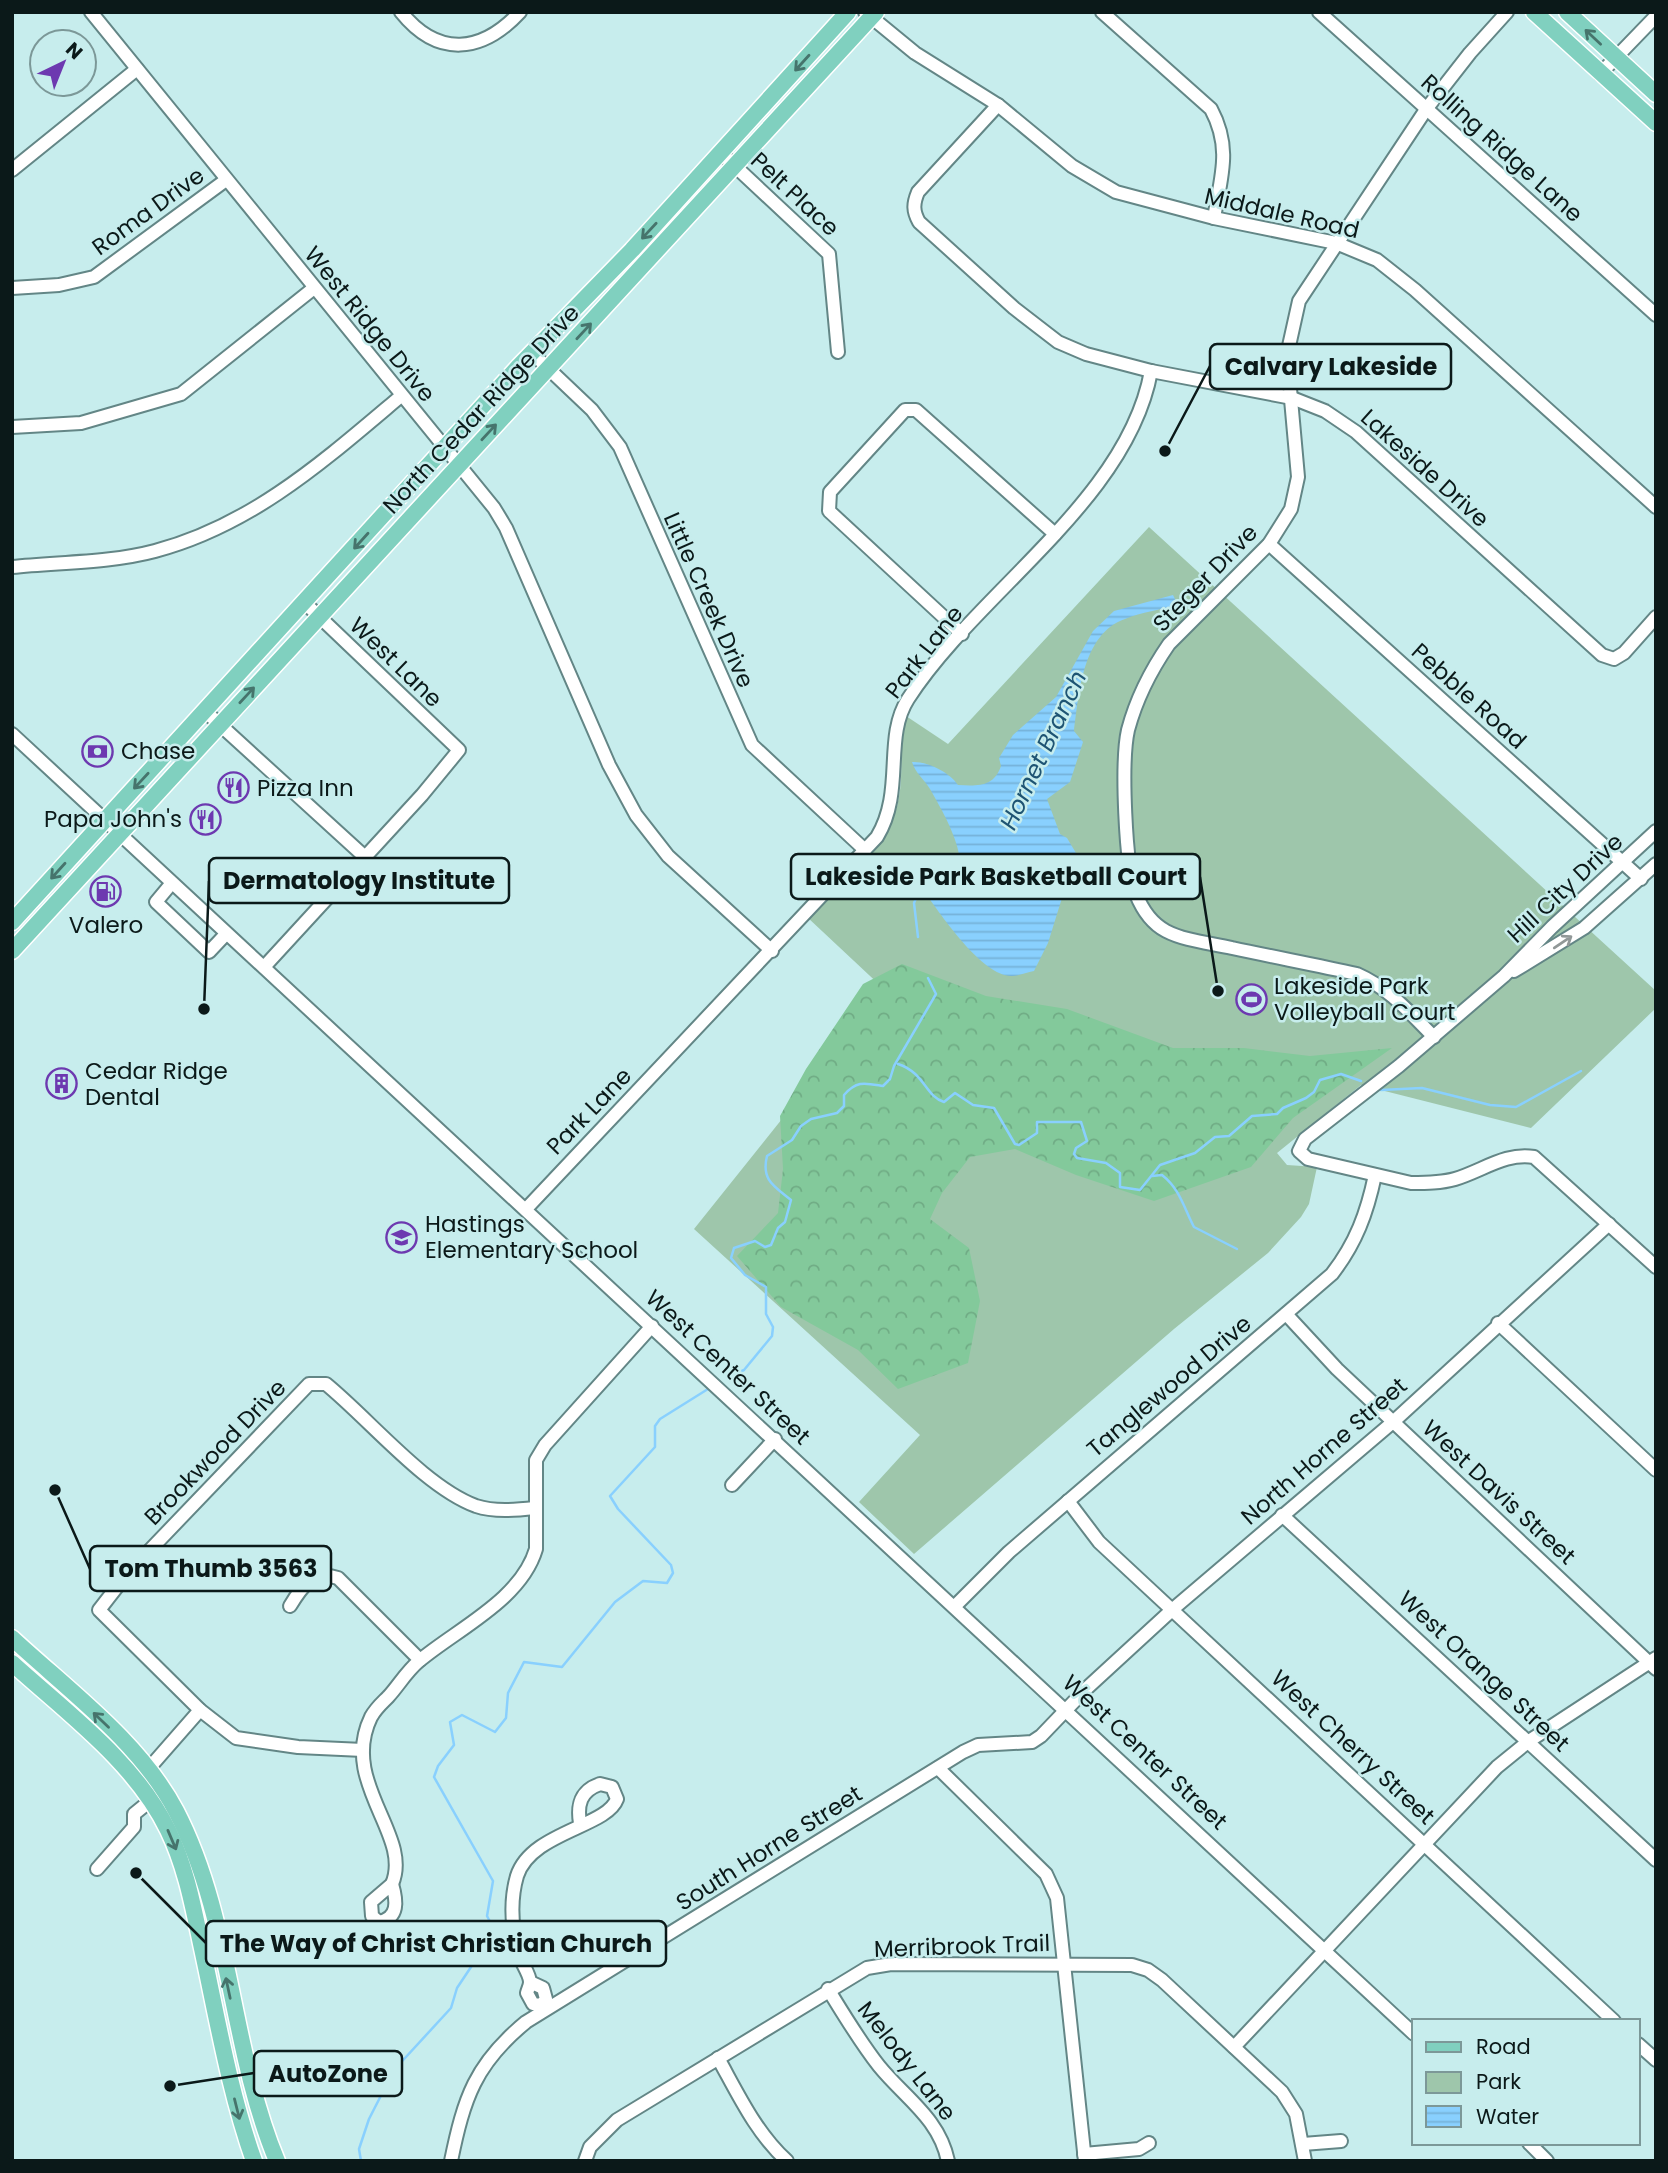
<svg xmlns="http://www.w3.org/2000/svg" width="1668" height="2173" font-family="Poppins,sans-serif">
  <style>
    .green { fill: #9ec6ab }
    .forest { fill: url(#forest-crowns) }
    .water { fill: url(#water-rules) }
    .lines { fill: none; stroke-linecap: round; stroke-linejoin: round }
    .stream { stroke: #89d0fe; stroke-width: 2.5 }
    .minor-casing { stroke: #638686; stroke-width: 16 }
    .major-casing { stroke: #fff; stroke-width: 19 }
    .minor { stroke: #fff; stroke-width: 12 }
    .major { stroke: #80d0bf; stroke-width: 16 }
    .oneway { stroke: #46746c }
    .oneway2 { stroke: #919898 }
    .labels { text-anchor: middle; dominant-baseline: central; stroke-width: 5; stroke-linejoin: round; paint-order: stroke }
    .street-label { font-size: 23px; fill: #0b1919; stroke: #c7eded }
    .poi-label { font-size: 23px; fill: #0b1919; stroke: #c7eded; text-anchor: start }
    .water-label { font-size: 24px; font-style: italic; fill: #1e5473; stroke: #c7eded }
    .leader { fill: none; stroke: #0b1919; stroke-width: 2.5 }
    .callout-dot { fill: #0b1919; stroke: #c7eded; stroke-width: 2.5 }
    .callout { fill: #c7eded; stroke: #0b1919; stroke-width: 2.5 }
    .callout-label { font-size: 24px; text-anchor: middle; font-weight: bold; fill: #0b1919 }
  </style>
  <defs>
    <pattern id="forest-crowns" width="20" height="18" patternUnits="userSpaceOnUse" patternTransform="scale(1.75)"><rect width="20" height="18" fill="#83c99b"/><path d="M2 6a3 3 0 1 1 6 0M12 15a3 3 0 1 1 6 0" fill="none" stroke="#70ac85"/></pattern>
    <pattern id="water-rules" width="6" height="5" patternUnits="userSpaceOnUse" patternTransform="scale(1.75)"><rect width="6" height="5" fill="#89d0fe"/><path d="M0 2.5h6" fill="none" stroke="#75b2d9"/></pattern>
  </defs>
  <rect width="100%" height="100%" fill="#c7eded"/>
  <path class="green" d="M1149,527L1656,991V1008L1531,1128L1361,1085L1277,1153L1287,1165L1317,1167L1309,1204L1301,1217L1268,1253L1174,1329L914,1554L859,1502L920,1435L694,1229L885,990L807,917C839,884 892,845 899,797C904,770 898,743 906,716L948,744Z"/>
  <path class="forest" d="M902,964L986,996L1067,1009L1173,1048H1244L1310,1056L1392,1048L1293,1118L1251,1167L1154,1201L1076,1175L1015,1149L970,1157L942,1193L930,1219L969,1248L980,1301L968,1363L898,1389L858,1350L781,1307L737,1256L778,1213L783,1169L780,1116L806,1069L863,984Z"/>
  <path class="water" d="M1173,595L1178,605C1160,610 1142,612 1125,619C1082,634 1079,694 1074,731L1083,742L1070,782L1047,799L1060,834L1067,838L1076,853L1048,943L1034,971C1027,972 1019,976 1012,976C983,977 941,915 926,894V886L960,861C958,838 942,810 930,789C924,779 916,774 912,762C928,761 950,773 958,785C978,786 994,787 1001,766L999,758L1013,735L1056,697L1093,631L1114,611Z"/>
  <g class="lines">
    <g class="stream">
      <path d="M918,937L914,903L920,889L927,886"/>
      <path d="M898,1064C925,1073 925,1096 944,1102L955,1093L973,1105L994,1108L1015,1144L1019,1145L1037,1133V1122H1081L1087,1141L1076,1148L1074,1154L1077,1158L1106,1163L1120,1173V1187L1140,1190L1160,1165L1195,1153L1215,1137L1229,1136L1252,1116L1277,1114L1283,1108L1306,1098L1314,1092L1320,1080L1341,1074L1361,1081"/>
      <path d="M1381,1090L1422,1088L1490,1105L1516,1107L1581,1071"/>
      <path d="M1152,1176L1162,1175C1180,1189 1184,1208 1194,1227L1237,1249"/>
      <path d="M729,1377L744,1370L772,1336L773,1327L766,1314V1287L745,1275L731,1258L734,1248L755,1241L765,1247L771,1245L778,1228L785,1222L791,1200C774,1186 761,1180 767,1156L792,1140L801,1126L811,1119L837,1113L844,1106V1095C857,1080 865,1083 883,1086L890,1079L894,1066L936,994L928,978"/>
      <path d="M361,2161L359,2149L369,2119L394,2070L451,2008L457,1988L495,1931L487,1916L493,1881L434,1777L438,1766L454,1745L450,1722L462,1715L495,1732L506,1718L508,1693L524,1662L562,1667L615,1602L643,1581L667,1583L673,1573L671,1565L618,1509L610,1496L655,1447V1426L660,1419L708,1389"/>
    </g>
    <defs>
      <g id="minor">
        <path d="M91,12L494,508L506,528L609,765L636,815L668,856L772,951"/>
        <path d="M401,12C438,58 482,53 520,12"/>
        <path d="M865,12L915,53L998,105L1072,166L1116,192L1214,218L1336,243L1377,260L1415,290L1656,507"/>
        <path d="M1102,12L1211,109C1232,148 1221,177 1214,218"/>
        <path d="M1319,12L1656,315"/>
        <path d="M1600,74L1656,16"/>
        <path d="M998,105L918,192C913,204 913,211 919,222L1014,308L1058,342L1086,354L1151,371L1292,398L1325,411L1356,432L1602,655L1614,659L1624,653L1656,617"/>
        <path d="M721,153L829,254L838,352"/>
        <path d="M12,170L137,69"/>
        <path d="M12,288L59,285L94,277L226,180"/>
        <path d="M532,353L592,410L620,447L752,745L865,850"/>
        <path d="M12,427L81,423L181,394L314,288"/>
        <path d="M1269,544L1641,879"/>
        <path d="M12,567C59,562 110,563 155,551C253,525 325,460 401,396"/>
        <path d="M962,634L829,511L830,492L905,410H916L1055,534"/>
        <path d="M206,712L365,857"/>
        <path d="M12,734L1414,2034"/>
        <path d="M1656,831L1552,927L1504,976L1399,1066L1305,1139L1299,1151L1308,1159L1411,1183C1426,1183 1441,1183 1455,1179C1482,1171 1506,1152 1534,1157L1656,1267"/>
        <path d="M171,884L156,902L209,952L226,934"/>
        <path d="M264,967L422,795L459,750L305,603"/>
        <path d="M1514,971L1584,928L1656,864"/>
        <path d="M1434,1037C1410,1013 1389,988 1357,974C1316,965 1274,957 1232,948C1211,943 1185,941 1166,931C1151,923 1142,909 1136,894C1125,866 1121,761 1128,730C1136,700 1151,670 1169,644L1269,544L1291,509L1298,477L1287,355L1299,301L1427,108L1470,53L1507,12"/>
        <path d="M526,1209L877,837C905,791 883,738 908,699C976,593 1128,500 1151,371"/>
        <path d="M1286,1314L1337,1369L1656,1669"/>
        <path d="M1498,1323L1656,1470"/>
        <path d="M732,1485L775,1439"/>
        <path d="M1068,1501L1099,1542L1614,2021"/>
        <path d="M1282,1515L1656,1860"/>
        <path d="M290,1606C302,1586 313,1570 338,1578L420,1660"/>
        <path d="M955,1606L1009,1552L1332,1274C1356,1243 1367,1213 1375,1175"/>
        <path d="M363,1750L298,1747L236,1738L200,1710L99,1610L127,1574L309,1384H326C370,1420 425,1487 476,1506C494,1512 516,1510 535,1508"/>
        <path d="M938,1768L1046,1874L1057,1898L1085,2161"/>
        <path d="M137,1782L200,1710"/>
        <path d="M97,1869L134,1827V1814L150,1801"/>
        <path d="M392,1884C413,1835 339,1783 371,1717C376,1708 381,1704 388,1697C399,1685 406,1672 419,1661C457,1629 521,1600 536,1549V1460L545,1445L652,1326"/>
        <path d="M392,1884C397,1901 399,1918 379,1922L372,1916L371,1902Z"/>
        <path d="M530,1982L543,1988L546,1999L541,2005L533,2004L527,1993C528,1989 530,1986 530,1982C530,1974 520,1961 518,1952C512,1928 510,1900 517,1876C531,1832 607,1827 617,1799L612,1787L600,1784C580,1791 577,1805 580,1823"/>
        <path d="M828,1989C844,2015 860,2042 879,2066C905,2098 939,2118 948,2161"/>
        <path d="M1638,2044L1656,2060"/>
        <path d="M1234,2047L1497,1767L1529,1741L1656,1658"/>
        <path d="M718,2058C738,2094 756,2133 787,2161"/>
        <path d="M1529,2143L1547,2161"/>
        <path d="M1303,2144L1341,2141"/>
        <path d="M1084,2154L1139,2149L1149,2143"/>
        <path d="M451,2161C464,2098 475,2064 526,2022L963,1752L978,1745L1032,1742L1041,1736L1087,1688L1173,1609L1393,1422L1609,1224"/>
        <path d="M585,2161L590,2147L617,2120L867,1968L891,1964L1132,1965L1148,1970L1162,1980L1282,2092L1296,2114L1305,2161"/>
      </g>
      <g id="major">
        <path d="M1534,12L1656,123"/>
        <path d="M1567,12L1656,94"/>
        <path d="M12,922L519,366L632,250L848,12"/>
        <path d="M12,951L876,12"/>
        <path d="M12,1638C68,1690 140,1742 176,1811C232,1919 230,2048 277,2161"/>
        <path d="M12,1663C67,1713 135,1762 168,1830C187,1869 194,1912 203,1953C218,2023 230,2093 254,2161"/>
      </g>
    </defs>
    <use href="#minor" class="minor-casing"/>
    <use href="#major" class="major-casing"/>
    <use href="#minor" class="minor"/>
    <use href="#major" class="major"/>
  </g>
  <defs><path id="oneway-shaft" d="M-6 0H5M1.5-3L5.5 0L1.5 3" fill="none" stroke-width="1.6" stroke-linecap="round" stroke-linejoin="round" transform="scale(1.75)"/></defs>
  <g class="oneway">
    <use href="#oneway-shaft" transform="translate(1593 37) rotate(-137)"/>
    <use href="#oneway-shaft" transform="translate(802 63) rotate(132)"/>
    <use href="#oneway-shaft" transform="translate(649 231) rotate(133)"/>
    <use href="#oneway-shaft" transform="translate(584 331) rotate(-47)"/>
    <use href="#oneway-shaft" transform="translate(489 432) rotate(-47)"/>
    <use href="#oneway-shaft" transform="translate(361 541) rotate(132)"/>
    <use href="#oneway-shaft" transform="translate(247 695) rotate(-47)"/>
    <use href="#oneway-shaft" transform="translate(141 781) rotate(133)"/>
    <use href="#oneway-shaft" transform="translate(58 871) rotate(132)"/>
    <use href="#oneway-shaft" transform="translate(101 1720) rotate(-136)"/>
    <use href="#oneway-shaft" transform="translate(172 1840) rotate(67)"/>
    <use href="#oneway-shaft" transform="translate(228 1988) rotate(-102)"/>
    <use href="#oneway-shaft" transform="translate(237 2109) rotate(76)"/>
  </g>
  <use class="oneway2" href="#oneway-shaft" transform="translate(1563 942) rotate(-34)"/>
  <defs>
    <symbol id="bank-ring" viewBox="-11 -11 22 22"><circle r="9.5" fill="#c7eded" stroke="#6d39b0" stroke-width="1.5"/><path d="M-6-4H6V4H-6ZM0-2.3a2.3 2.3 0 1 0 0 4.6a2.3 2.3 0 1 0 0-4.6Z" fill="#6d39b0"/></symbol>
    <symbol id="restaurant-ring" viewBox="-11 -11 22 22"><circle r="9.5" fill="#c7eded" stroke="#6d39b0" stroke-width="1.5"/><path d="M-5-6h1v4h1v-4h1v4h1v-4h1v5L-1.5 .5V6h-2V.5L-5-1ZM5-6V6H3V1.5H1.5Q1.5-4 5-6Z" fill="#6d39b0"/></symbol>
    <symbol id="fuel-ring" viewBox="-11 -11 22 22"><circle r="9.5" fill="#c7eded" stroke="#6d39b0" stroke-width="1.5"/><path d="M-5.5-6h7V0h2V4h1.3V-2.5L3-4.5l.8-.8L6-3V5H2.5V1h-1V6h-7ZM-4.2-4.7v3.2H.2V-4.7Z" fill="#6d39b0"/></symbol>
    <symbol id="stadium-ring" viewBox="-11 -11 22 22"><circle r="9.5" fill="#c7eded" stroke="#6d39b0" stroke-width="1.5"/><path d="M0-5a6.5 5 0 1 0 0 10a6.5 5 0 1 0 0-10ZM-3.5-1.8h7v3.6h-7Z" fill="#6d39b0"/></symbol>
    <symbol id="building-ring" viewBox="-11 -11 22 22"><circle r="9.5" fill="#c7eded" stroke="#6d39b0" stroke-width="1.5"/><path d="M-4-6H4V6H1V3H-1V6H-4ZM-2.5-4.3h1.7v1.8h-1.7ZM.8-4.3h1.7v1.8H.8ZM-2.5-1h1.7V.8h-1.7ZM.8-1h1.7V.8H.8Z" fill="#6d39b0"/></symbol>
    <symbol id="school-ring" viewBox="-11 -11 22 22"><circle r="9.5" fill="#c7eded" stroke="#6d39b0" stroke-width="1.5"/><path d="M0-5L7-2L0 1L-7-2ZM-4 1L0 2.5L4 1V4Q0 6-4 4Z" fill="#6d39b0"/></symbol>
  </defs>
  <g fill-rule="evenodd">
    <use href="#bank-ring" x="80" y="734" width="35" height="35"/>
    <use href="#restaurant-ring" x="216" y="770" width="35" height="35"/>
    <use href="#restaurant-ring" x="188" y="802" width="35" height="35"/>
    <use href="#fuel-ring" x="88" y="874" width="35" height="35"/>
    <use href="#stadium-ring" x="1234" y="982" width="35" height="35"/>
    <use href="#building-ring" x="44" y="1066" width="35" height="35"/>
    <use href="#school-ring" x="384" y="1220" width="35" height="35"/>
  </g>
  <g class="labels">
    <g class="street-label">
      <text transform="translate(1502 148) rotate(42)">Rolling Ridge Lane</text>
      <text transform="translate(795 194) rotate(43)">Pelt Place</text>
      <text transform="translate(148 211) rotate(-36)">Roma Drive</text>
      <text transform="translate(1282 213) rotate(13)">Middale Road</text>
      <text transform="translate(370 324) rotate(51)">West Ridge Drive</text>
      <text transform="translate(481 409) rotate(-47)">North Cedar Ridge Drive</text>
      <text transform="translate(1425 468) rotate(42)">Lakeside Drive</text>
      <text transform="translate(1205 578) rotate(-46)">Steger Drive</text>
      <text transform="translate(709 600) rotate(66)">Little Creek Drive</text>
      <text transform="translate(924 652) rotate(-52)">Park Lane</text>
      <text transform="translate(396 662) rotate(44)">West Lane</text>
      <text transform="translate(1469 696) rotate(42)">Pebble Road</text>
      <text transform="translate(1565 888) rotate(-43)">Hill City Drive</text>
      <text transform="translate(589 1111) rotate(-46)">Park Lane</text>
      <text transform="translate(728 1367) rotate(43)">West Center Street</text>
      <text transform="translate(1169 1386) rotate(-40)">Tanglewood Drive</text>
      <text transform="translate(1324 1451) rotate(-41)">North Horne Street</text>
      <text transform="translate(215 1452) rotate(-46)">Brookwood Drive</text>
      <text transform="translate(1499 1492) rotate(43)">West Davis Street</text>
      <text transform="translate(1484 1671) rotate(43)">West Orange Street</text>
      <text transform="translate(1353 1747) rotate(43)">West Cherry Street</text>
      <text transform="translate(1145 1752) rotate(43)">West Center Street</text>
      <text transform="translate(769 1848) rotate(-32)">South Horne Street</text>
      <text transform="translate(962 1946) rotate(-2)">Merribrook Trail</text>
      <text transform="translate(907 2061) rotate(52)">Melody Lane</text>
    </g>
    <g class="poi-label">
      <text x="121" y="751">Chase</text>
      <text x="257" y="788">Pizza Inn</text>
      <text x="182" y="819" text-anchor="end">Papa John's</text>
      <text x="106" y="925" text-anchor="middle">Valero</text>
      <text x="1274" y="986">Lakeside Park<tspan x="1274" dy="26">Volleyball Court</tspan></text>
      <text x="85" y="1071">Cedar Ridge<tspan x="85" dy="26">Dental</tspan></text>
      <text x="425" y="1224">Hastings<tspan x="425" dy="26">Elementary School</tspan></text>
    </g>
    <g class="water-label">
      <text transform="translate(1043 750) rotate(-65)">Hornet Branch</text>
    </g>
  </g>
  <path class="leader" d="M1165 451L1210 366M1218 991L1200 877M204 1009L209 881M55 1490L90 1569M136 1873L206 1943M170 2086L254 2073"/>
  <g class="callout-dot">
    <circle cx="1165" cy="451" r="7"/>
    <circle cx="1218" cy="991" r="7"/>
    <circle cx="204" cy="1009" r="7"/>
    <circle cx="55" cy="1490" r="7"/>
    <circle cx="136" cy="1873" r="7"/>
    <circle cx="170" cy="2086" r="7"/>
  </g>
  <g class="callout">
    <rect x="1210" y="344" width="241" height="45" rx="7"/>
    <rect x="791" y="854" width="409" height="45" rx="7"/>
    <rect x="209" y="858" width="300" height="45" rx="7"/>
    <rect x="90" y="1546" width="241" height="45" rx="7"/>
    <rect x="206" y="1921" width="460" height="45" rx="7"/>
    <rect x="254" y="2051" width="148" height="45" rx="7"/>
  </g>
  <g class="callout-label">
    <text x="1331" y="375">Calvary Lakeside</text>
    <text x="996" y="885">Lakeside Park Basketball Court</text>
    <text x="359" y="889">Dermatology Institute</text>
    <text x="211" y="1577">Tom Thumb 3563</text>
    <text x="436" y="1952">The Way of Christ Christian Church</text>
    <text x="328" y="2082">AutoZone</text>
  </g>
  <rect width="1668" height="2173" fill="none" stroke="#0b1919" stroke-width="28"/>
  <rect x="1412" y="2019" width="228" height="126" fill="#c7eded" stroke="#7c9898" stroke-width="2"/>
  <rect x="1426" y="2042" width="35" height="10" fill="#80d0bf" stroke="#7c9898" stroke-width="2"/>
  <text x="1476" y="2054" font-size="21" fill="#0b1919">Road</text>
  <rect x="1426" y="2072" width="35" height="21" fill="#9ec6ab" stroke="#7c9898" stroke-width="2"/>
  <text x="1476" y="2089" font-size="21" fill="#0b1919">Park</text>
  <rect x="1426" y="2106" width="35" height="21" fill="url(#water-rules)" stroke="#7c9898" stroke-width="2"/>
  <text x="1476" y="2124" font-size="21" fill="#0b1919">Water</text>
  <g transform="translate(63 63) rotate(43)"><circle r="33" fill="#c7eded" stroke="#7c9898" stroke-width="2"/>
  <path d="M0-5L12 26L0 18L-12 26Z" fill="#6d39b0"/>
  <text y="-10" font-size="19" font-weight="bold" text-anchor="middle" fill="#0b1919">N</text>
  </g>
</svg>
